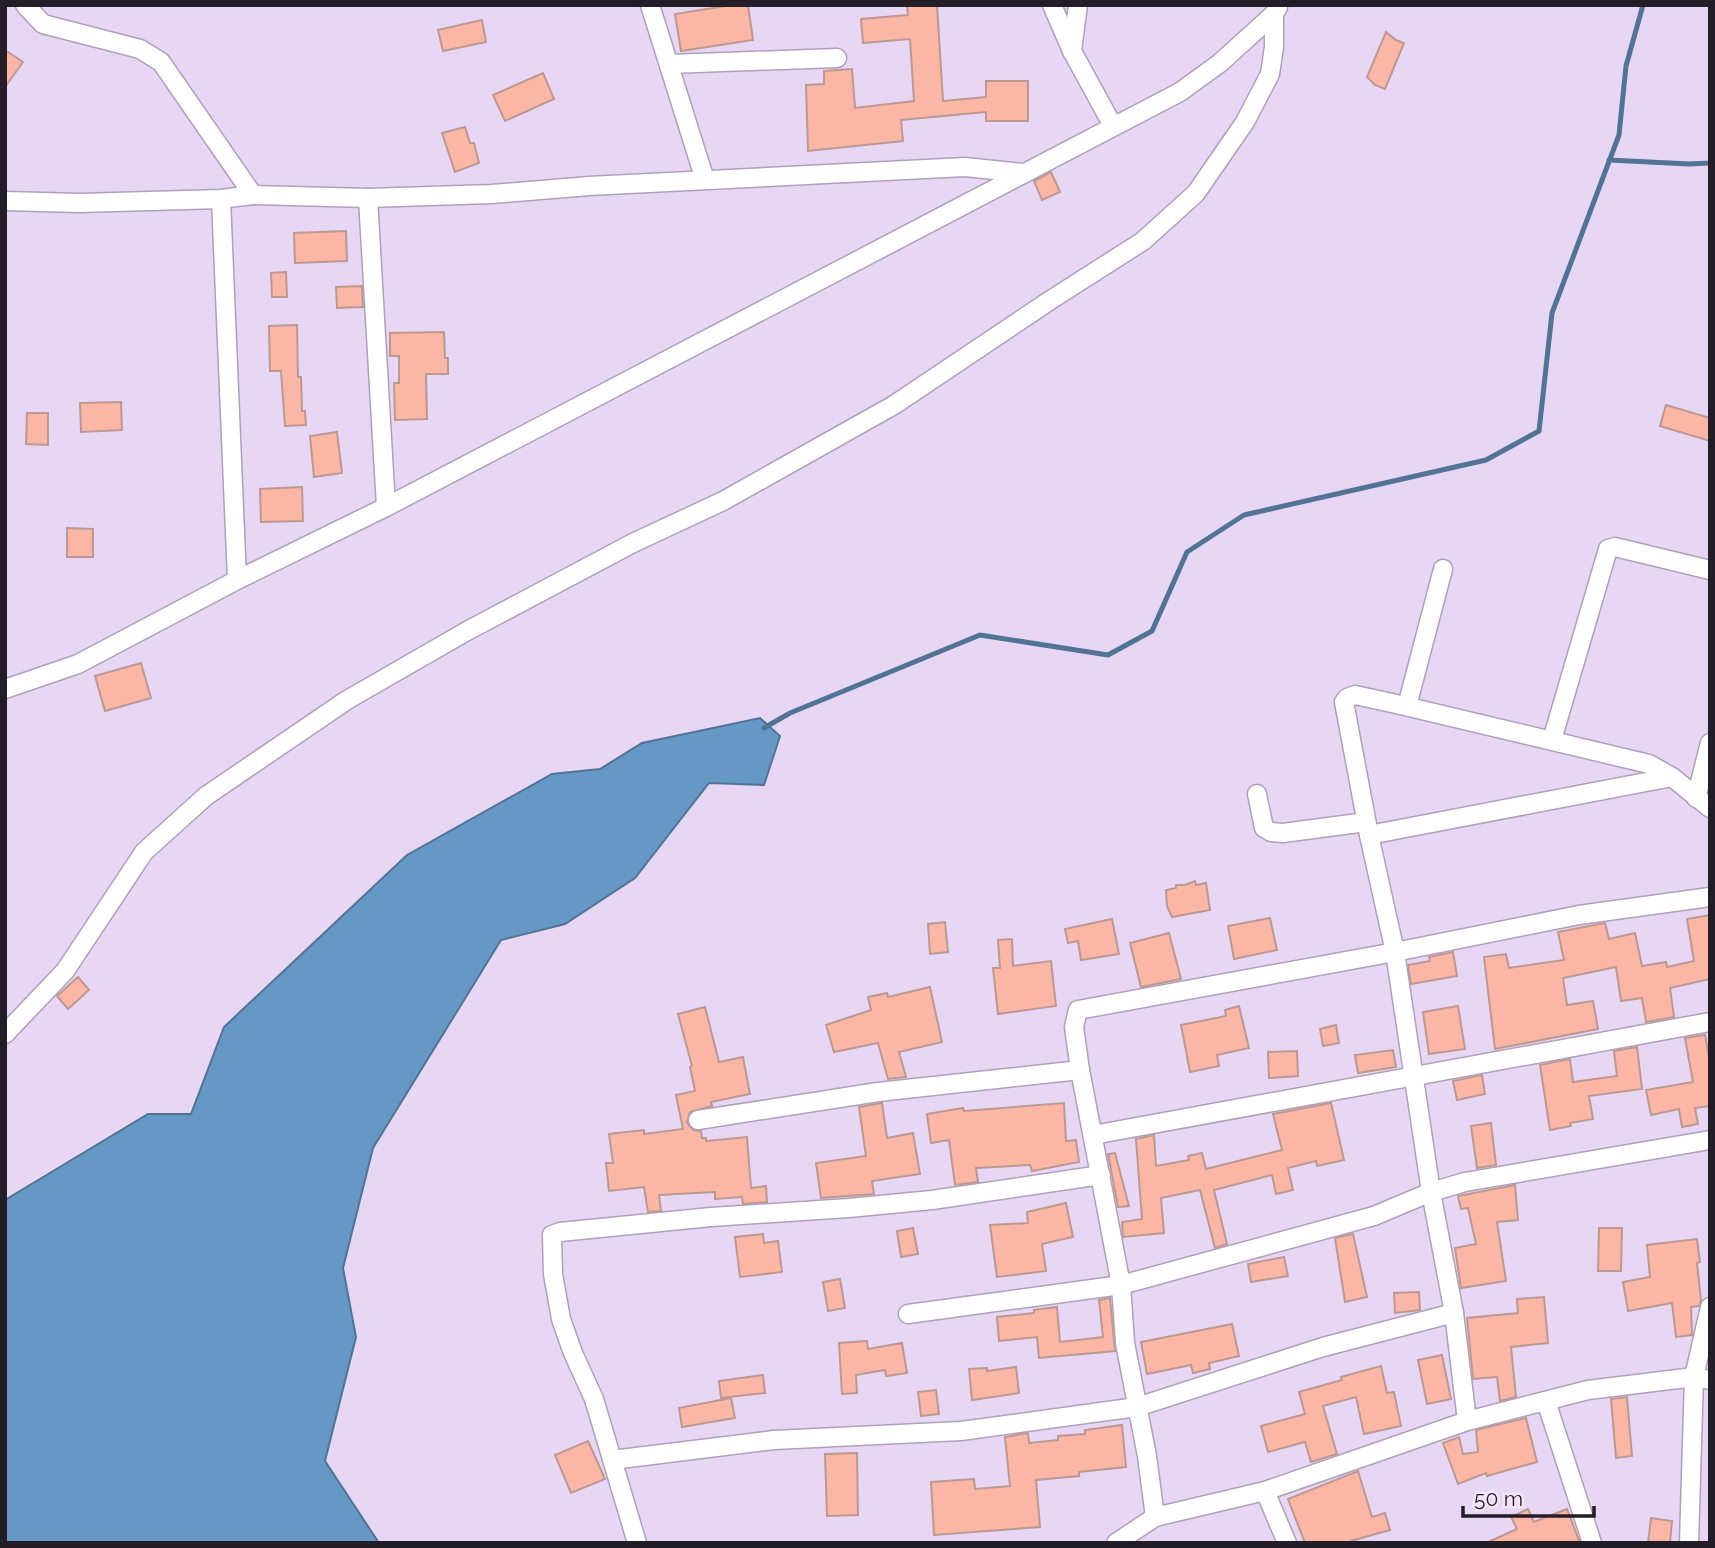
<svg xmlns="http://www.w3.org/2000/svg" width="1715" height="1548" font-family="Raleway,sans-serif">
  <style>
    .water { fill: #6598c4; stroke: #517395; stroke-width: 2 }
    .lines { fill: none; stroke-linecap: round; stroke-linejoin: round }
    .stream { stroke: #517395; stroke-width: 5 }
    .building { fill: #fcb6a6; stroke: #bb9991; stroke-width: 2 }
    .minor-casing { stroke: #af9fba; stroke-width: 21 }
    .minor { stroke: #fff; stroke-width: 18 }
  </style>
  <rect width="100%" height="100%" fill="#e8d7f4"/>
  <path class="water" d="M760,718L780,736L764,785L709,783L635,878L565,924L501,940L373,1148L343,1268L356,1337L325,1461L379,1543H5V1200L148,1114H191L224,1027L407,855L552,774L600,769L642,743Z"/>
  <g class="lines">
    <g class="stream">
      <path d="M1609,160L1689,164L1710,163"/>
      <path d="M764,728L790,713L980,635L1108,655L1152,631L1187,552L1244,515L1486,460L1539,431L1552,313L1619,135L1626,66L1643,5"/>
    </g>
  </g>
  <g class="building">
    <path d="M732,5H748L753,40L681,51L675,14Z"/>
    <path d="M907,5H937L943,101L986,97V81H1028V121H986V112L901,120L903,141L808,151L806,85L824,84V71L852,69L855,108L914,101L910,39L863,43L861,19L908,15Z"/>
    <path d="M482,20L486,42L443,51L438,30Z"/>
    <path d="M1386,32L1396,40L1404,43L1385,89L1375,85L1367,77Z"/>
    <path d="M5,50L23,62L5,87Z"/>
    <path d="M543,73L554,99L505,121L493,95Z"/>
    <path d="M465,127L470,143H474L479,163L455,172L442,133Z"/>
    <path d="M1051,172L1060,192L1042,200L1034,181Z"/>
    <path d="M346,231L347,261L295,263L294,233Z"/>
    <path d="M286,272L287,297H272L271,273Z"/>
    <path d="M362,286L363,307L337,308L336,287Z"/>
    <path d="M297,325L298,377H301L302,411H305L306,425L285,426L281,371H270L269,326Z"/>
    <path d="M444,332L445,358H448V374H426L427,419L395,420L394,383H399V356H390V333Z"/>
    <path d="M121,402L122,430L81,432L80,403Z"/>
    <path d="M1666,405L1710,418V441L1660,426Z"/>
    <path d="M27,413H48V445L26,444Z"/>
    <path d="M337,432L342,473L314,477L310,436Z"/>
    <path d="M302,487L303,521L261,522L260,489Z"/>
    <path d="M67,528L93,529V557H67Z"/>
    <path d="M141,663L151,698L105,711L95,676Z"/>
    <path d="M1195,881L1196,885L1206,883L1210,910L1172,917L1167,906L1166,890L1176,888V885H1185Z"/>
    <path d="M1710,915V979L1670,988L1674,1017L1646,1022L1642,998L1621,1001L1616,967L1563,978L1567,1005L1593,1001L1598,1029L1495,1049L1484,957L1506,954L1509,968L1564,960L1558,932L1605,923L1609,939L1635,933L1642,966L1666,962L1667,967L1694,961L1687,919Z"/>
    <path d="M1270,918L1277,950L1234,959L1228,926Z"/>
    <path d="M1112,919L1119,954L1081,960L1078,941L1068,943L1065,929Z"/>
    <path d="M945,922L948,952L930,954L928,924Z"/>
    <path d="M1169,933L1181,979L1141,987L1130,943Z"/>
    <path d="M1012,939L1013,966L1051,961L1056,1006L998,1014L993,968H1000L998,940Z"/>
    <path d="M1453,952L1457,976L1411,984L1408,965L1430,961L1429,957Z"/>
    <path d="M78,977L89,990L68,1009L57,996Z"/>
    <path d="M930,987L942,1042L899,1052L906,1077L888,1079L878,1043L834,1052L826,1025L871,1010L868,997L887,993L888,997Z"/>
    <path d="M1239,1006L1249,1048L1217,1055L1219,1066L1190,1072L1181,1025L1226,1016L1225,1010Z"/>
    <path d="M1458,1006L1465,1049L1429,1054L1423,1012Z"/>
    <path d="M705,1007L719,1062L743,1057L750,1094L711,1102L712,1106L690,1112L687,1122L693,1130L701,1131L702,1138H706V1141L747,1137L751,1188L766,1186L767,1202L743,1204L742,1197L715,1199V1192L659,1195L661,1211L648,1212L644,1187L609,1191L606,1163H613L609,1134L644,1130V1134L683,1129L676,1095L695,1091L690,1067L692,1066L678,1014Z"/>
    <path d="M1336,1025L1339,1043L1323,1046L1320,1029Z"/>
    <path d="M1705,1035L1710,1062V1106L1695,1108L1698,1124L1682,1127L1679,1109L1651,1115L1646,1090L1693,1082L1685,1038Z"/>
    <path d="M1637,1047L1642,1089L1589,1096L1593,1119L1570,1123L1571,1126L1550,1130L1540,1065L1570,1059L1573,1082L1617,1076L1614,1051Z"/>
    <path d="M1393,1050L1396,1067L1358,1073L1355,1055Z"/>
    <path d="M1297,1051L1298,1076L1269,1078L1268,1052Z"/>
    <path d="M1482,1075L1485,1094L1457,1100L1453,1081Z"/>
    <path d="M882,1103L887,1138L913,1133L920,1174L872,1181L874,1194L821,1198L816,1163L866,1156L859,1107Z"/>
    <path d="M1064,1103L1066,1141L1076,1140L1079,1162L1032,1171L1030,1165L976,1168L978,1182L955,1185L949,1140L931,1143L927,1114L963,1108L964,1111Z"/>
    <path d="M1331,1103L1344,1160L1317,1166L1316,1161L1288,1168L1293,1190L1276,1194L1272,1175L1214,1190L1227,1244L1215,1248L1200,1190L1161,1198L1164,1233L1123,1237L1122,1222L1142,1219L1136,1139L1154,1135L1156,1166L1189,1160L1188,1156L1202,1153L1206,1169L1282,1150L1273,1114Z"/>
    <path d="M1491,1123L1496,1165L1477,1168L1471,1126Z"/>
    <path d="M1115,1153L1129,1206L1118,1207L1108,1154Z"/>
    <path d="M1515,1185L1518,1220L1497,1222L1506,1281L1461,1288L1455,1248L1476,1244L1468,1208L1461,1209L1458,1196Z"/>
    <path d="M1066,1203L1073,1237L1042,1244L1046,1271L997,1277L990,1225L1028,1223L1027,1212Z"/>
    <path d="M913,1228L918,1254L901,1257L897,1231Z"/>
    <path d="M1599,1228H1622L1621,1271H1598Z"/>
    <path d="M763,1234L764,1243L778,1241L782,1272L740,1277L735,1237Z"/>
    <path d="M1353,1234L1367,1297L1345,1302L1335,1238Z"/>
    <path d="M1697,1239L1700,1262L1697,1263L1701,1300L1699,1306L1691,1307L1692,1335L1676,1337L1672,1303L1628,1311L1623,1282L1650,1277L1647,1245Z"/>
    <path d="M1284,1257L1288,1276L1251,1282L1248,1264Z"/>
    <path d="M840,1279L845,1308L828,1311L823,1282Z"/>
    <path d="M1419,1292L1420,1310L1395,1313L1394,1293Z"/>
    <path d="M1544,1297L1548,1343L1511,1347L1516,1397L1500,1401L1497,1377L1473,1379L1467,1318L1518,1313L1517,1299Z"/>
    <path d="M1110,1298L1115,1351L1039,1358L1037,1337L999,1341L997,1317L1034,1313V1310L1057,1307L1060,1342L1103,1337L1099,1300Z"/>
    <path d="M1232,1324L1239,1356L1209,1363L1210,1369L1193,1373L1191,1365L1147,1374L1141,1342Z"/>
    <path d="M867,1341L868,1349L902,1343L907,1373L886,1376L885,1370L856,1375L857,1393L842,1394L839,1343Z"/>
    <path d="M1442,1355L1451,1399L1427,1404L1418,1360Z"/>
    <path d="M1381,1366L1387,1393L1394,1392L1401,1426L1364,1434L1356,1397L1323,1406L1337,1454L1311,1462L1305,1442L1268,1452L1261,1426L1305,1414L1299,1392L1342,1380L1341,1377Z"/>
    <path d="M1016,1367L1019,1393L972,1400L969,1369L987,1368V1371Z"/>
    <path d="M763,1375L765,1393L721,1398L719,1381Z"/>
    <path d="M936,1390L939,1414L921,1416L918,1392Z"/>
    <path d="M1627,1397L1632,1456L1616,1458L1611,1399Z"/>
    <path d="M731,1398L735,1418L682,1427L679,1408Z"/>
    <path d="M1526,1418L1537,1462L1487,1476L1486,1473L1458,1484L1443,1443L1459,1437L1463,1454L1478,1452L1476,1430Z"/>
    <path d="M1122,1425L1126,1467L1079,1472V1476L1036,1480L1040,1527L934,1535L931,1482L974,1479L975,1489L1010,1486L1005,1437L1028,1433L1029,1443L1058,1440V1436L1085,1434V1430Z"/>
    <path d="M588,1441L605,1479L571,1493L555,1455Z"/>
    <path d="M857,1453L858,1515L827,1516L825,1454Z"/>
    <path d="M1358,1471L1372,1517L1385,1513L1390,1530L1351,1541L1352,1543H1305L1288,1499Z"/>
    <path d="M1528,1509L1534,1522L1567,1509L1580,1543H1486L1517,1529L1511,1517Z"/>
    <path d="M1651,1518L1672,1521L1670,1543H1648Z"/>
  </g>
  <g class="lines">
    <defs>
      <g id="minor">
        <path d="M25,5L43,24L140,49L161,62L253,195"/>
        <path d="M650,5L705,180"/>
        <path d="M1052,5L1072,51L1113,126"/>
        <path d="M1072,51L1078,5"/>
        <path d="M669,64L837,58"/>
        <path d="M368,198L386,507"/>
        <path d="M221,199L237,580"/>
        <path d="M5,201L79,203L221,199L253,195L368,198L492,194L589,186L965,167L1023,173"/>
        <path d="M5,689L78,664L237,580L386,507L1180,92L1220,63L1274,14L1278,7"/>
        <path d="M1407,706L1443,569"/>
        <path d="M1552,740L1608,549L1615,547L1710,570"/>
        <path d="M1257,794L1264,828L1271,832L1283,833L1366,822"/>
        <path d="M1696,798L1710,743"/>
        <path d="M1369,835L1672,777"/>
        <path d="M5,1034L65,971L144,852L206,796L347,700L467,631L633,543L723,501L894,405L1049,301L1143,241L1196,193L1245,122L1270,74L1274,47V14"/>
        <path d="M698,1120L878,1092L1080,1070"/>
        <path d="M1093,1135L1710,1022"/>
        <path d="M908,1314L1121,1285L1374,1216L1431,1192L1465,1182L1710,1140"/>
        <path d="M1546,1401L1592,1543"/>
        <path d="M1467,1421L1454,1313L1431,1192L1395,952L1369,835L1344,702L1347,698L1355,695L1392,703L1649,764L1672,777L1710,808"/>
        <path d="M612,1460L774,1440L961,1431L1137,1407L1323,1347L1454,1313"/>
        <path d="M1265,1491L1287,1543"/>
        <path d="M1155,1517L1147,1456L1125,1343L1121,1285L1080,1070L1074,1027L1078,1010L1395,952L1579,915L1710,897"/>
        <path d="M637,1543L594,1399L573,1353L561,1319L553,1274L552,1235L560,1232L711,1217L849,1208L932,1200L1101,1175"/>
        <path d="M1116,1543L1155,1517L1265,1491L1467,1421L1588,1390L1694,1377L1710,1380"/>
        <path d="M1689,1543L1694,1377L1710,1307"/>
      </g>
    </defs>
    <use href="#minor" class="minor-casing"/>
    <use href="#minor" class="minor"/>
  </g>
  <rect width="1715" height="1548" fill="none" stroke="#231d28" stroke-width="14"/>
  <path d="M1463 1506v10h131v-10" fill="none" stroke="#231d28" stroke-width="3.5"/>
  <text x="1474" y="1506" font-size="21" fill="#231d28" stroke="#f3e6fd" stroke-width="5" paint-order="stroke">50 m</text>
</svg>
